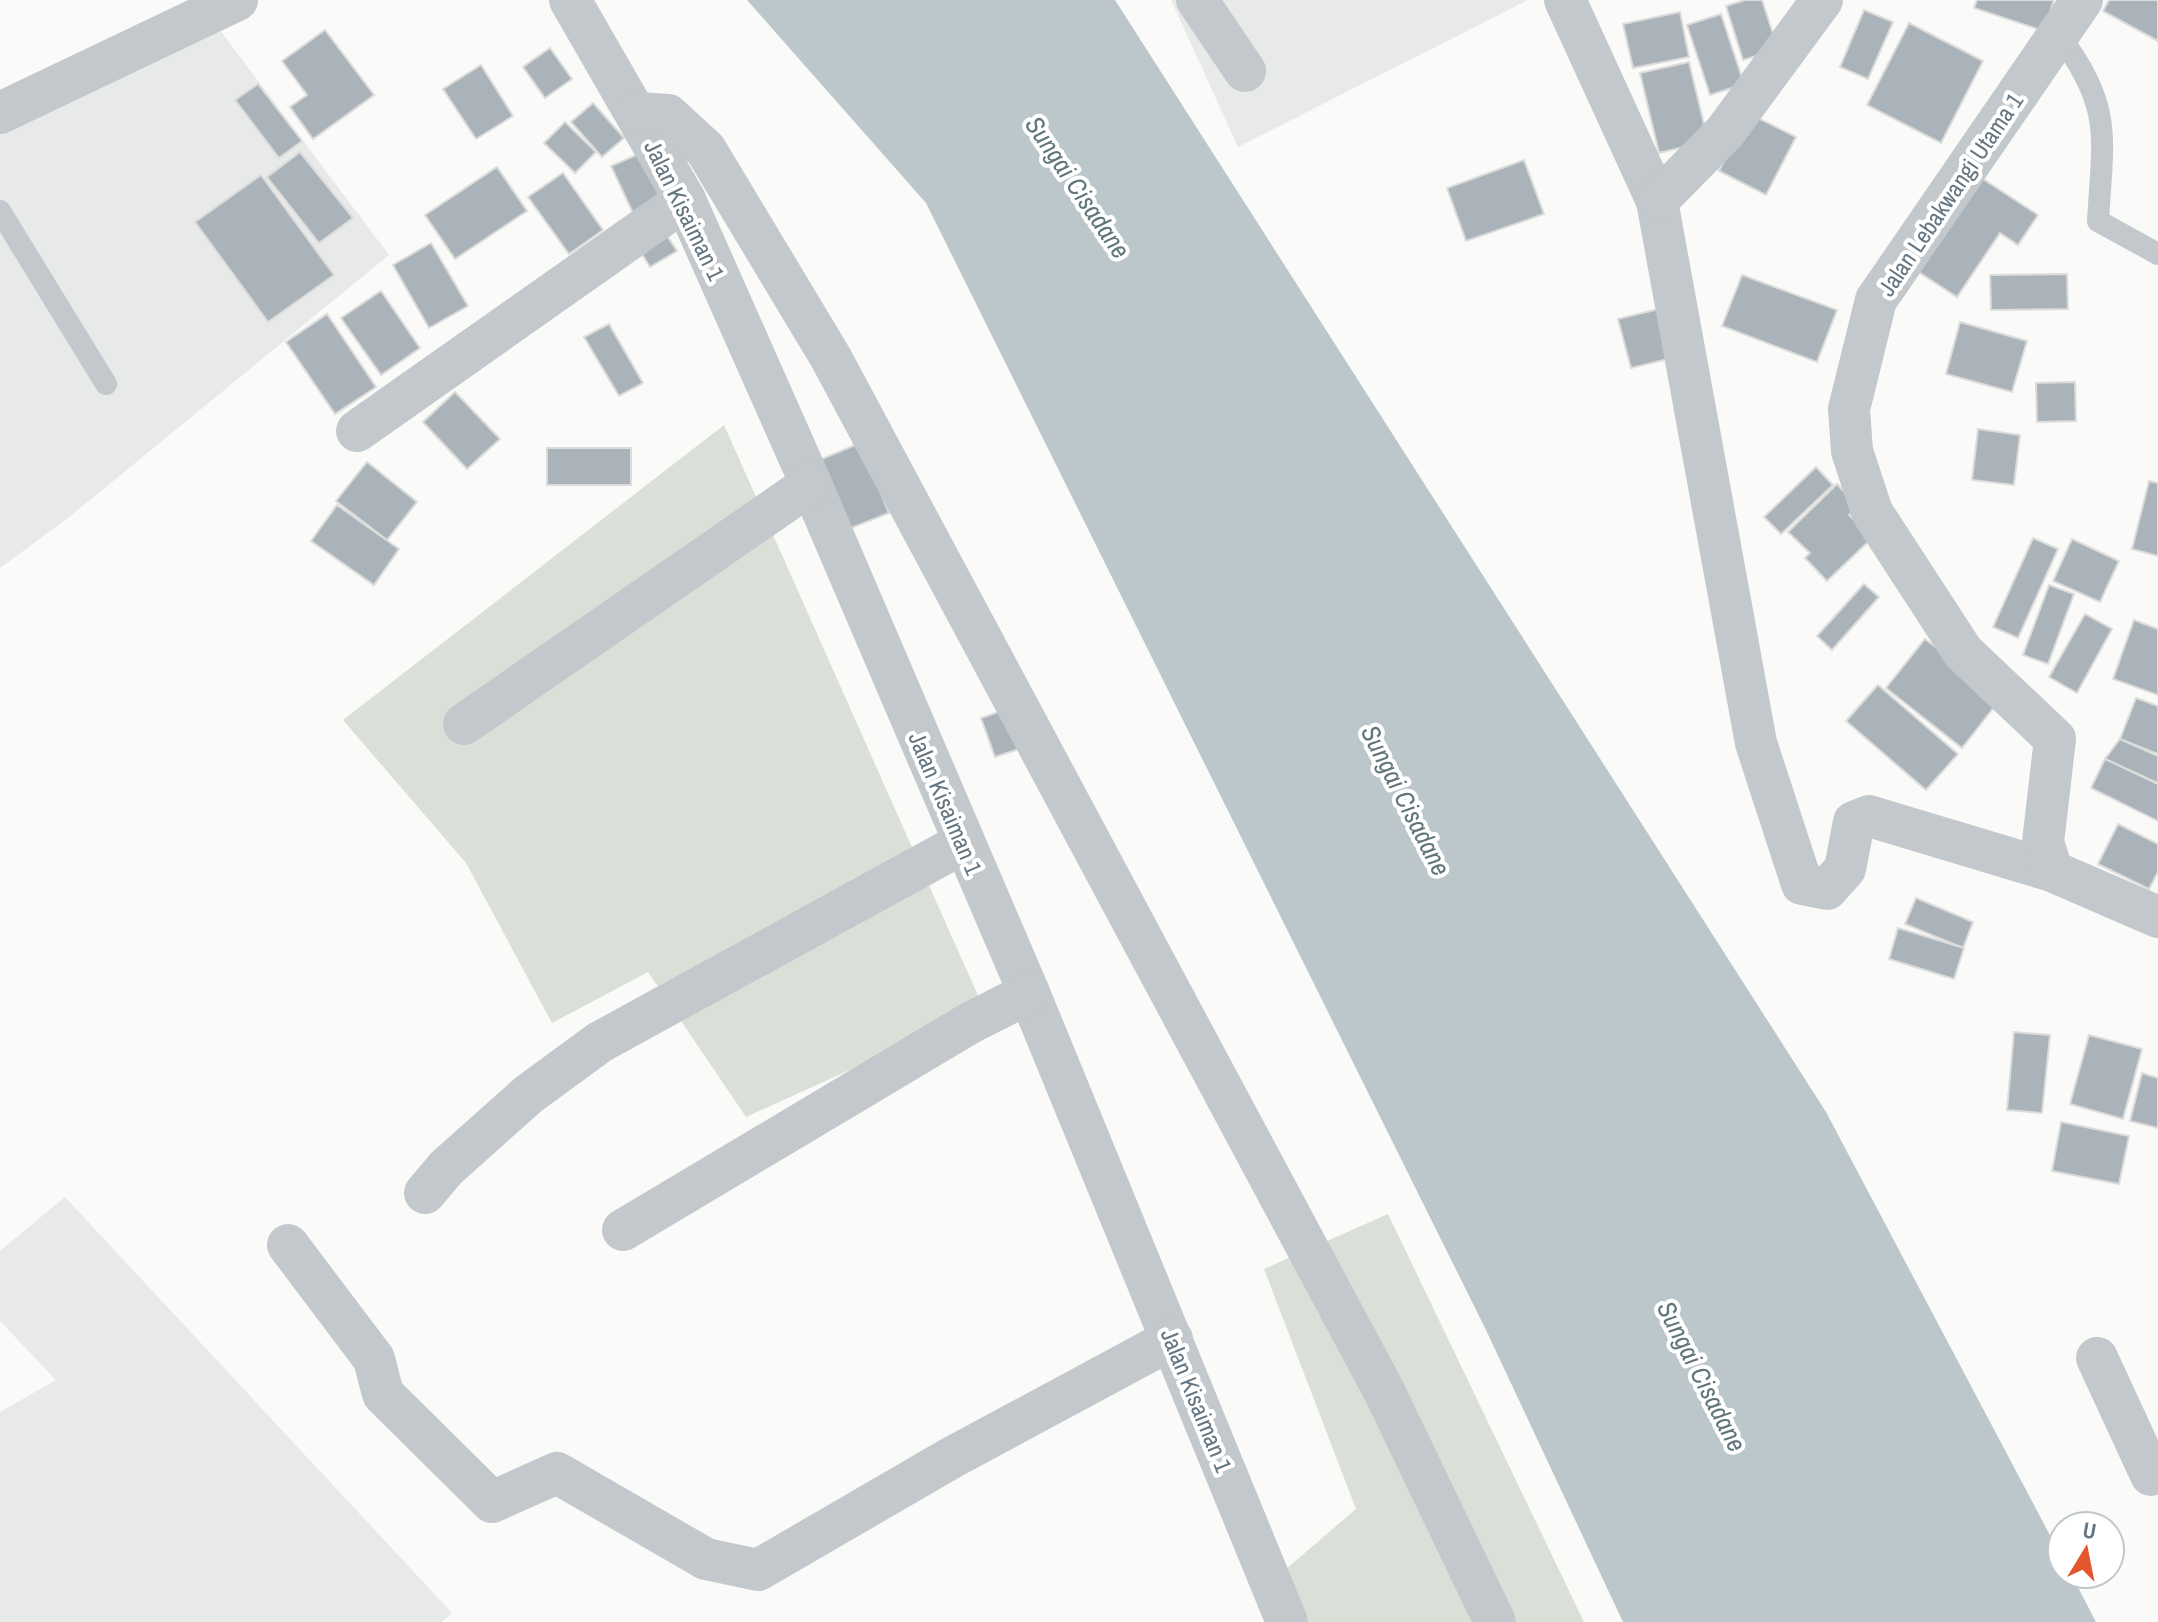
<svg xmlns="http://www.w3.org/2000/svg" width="2158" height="1622" font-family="'Archivo Narrow',sans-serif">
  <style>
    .built { fill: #e8e9e9 }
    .green { fill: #dadfd7 }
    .water { fill: #bbc7cb }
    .building { fill: #aab3b9; stroke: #dcdcda; stroke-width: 2 }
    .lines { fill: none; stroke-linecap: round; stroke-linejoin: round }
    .service { stroke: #c3c8cc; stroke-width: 22 }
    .minor { stroke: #c3c8cc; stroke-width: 42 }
    .labels { text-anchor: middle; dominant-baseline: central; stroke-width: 8; stroke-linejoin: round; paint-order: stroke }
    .street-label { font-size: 24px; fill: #657683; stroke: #fff }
    .water-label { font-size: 26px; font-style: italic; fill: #60757c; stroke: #fff }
  </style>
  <rect width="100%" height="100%" fill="#fafaf8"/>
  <g class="built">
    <path d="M1171,0H1528L1238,147Z"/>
    <path d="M213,21L389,255L68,518L0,568V130Z"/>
    <path d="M65,1197L452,1613L442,1622H0V1412L56,1380L0,1321V1251Z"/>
  </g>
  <g class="green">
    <path d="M724,425L984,1009L746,1117L648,972L552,1023L466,863L343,720Z"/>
    <path d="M1388,1214L1584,1622H1281L1265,1587L1356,1509L1264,1269Z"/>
  </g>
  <path class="water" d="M747,0H1115L1826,1112L2062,1558V1574H2071L2096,1622H1623L1486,1330L926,203Z"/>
  <g class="building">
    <path d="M1745,0H1762L1778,49L1743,60L1726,6Z"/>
    <path d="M1977,0H2054L2044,31L1974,8Z"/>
    <path d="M2109,0H2158V41L2103,11Z"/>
    <path d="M1864,10L1893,22L1868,79L1840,67Z"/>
    <path d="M1680,12L1689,57L1633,68L1623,24Z"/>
    <path d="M1721,14L1744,84L1710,95L1687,25Z"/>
    <path d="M1909,23L1983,61L1941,143L1867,105Z"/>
    <path d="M325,30L374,95L313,139L290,107L307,95L282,61Z"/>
    <path d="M550,48L572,79L545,98L523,67Z"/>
    <path d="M1689,62L1708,141L1659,153L1640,73Z"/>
    <path d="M481,65L513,116L476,139L443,89Z"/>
    <path d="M258,84L302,141L279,158L235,100Z"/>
    <path d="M593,103L624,138L602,157L571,122Z"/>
    <path d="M1748,113L1796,137L1766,195L1719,171Z"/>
    <path d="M565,122L596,152L575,173L544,143Z"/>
    <path d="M300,152L353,218L319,243L267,177Z"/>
    <path d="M643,152L665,197L633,213L611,166Z"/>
    <path d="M1524,160L1544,214L1466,241L1447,188Z"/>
    <path d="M497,167L527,211L455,259L425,215Z"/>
    <path d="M563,173L603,230L569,254L528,197Z"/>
    <path d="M261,175L334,275L268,322L195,222Z"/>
    <path d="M1977,175L2038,215L2018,245L2000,233L1957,297L1914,269Z"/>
    <path d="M660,225L677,251L650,267L634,241Z"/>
    <path d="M431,243L468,306L429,328L393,265Z"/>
    <path d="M2067,274L2068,309L1991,310L1990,275Z"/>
    <path d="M1742,275L1837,310L1817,362L1722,326Z"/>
    <path d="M381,291L420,348L381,375L341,318Z"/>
    <path d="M1663,308L1676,357L1631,368L1618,319Z"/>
    <path d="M327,314L376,387L335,414L286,342Z"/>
    <path d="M1960,322L2027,341L2012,392L1946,374Z"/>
    <path d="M609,324L643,383L619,396L584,337Z"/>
    <path d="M2075,382L2076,421L2037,422L2036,383Z"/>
    <path d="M455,392L500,439L467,469L423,422Z"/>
    <path d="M1978,429L2020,435L2014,485L1972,480Z"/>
    <path d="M860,443L889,513L846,530L817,461Z"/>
    <rect x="547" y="448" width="84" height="37"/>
    <path d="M367,462L417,502L387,540L336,501Z"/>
    <path d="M1816,467L1833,485L1781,534L1764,517Z"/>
    <path d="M2149,481L2158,483V556L2132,549Z"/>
    <path d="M1837,484L1858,507L1849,515L1872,538L1827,581L1805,558L1810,553L1788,532Z"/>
    <path d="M337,505L399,549L374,585L311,541Z"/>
    <path d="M2033,538L2058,549L2018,638L1993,627Z"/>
    <path d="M2072,539L2119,561L2100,602L2053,581Z"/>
    <path d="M1864,584L1879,597L1832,650L1817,636Z"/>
    <path d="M2049,585L2074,594L2048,664L2023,655Z"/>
    <path d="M2085,614L2112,629L2077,693L2049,677Z"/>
    <path d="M2134,620L2158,629V695L2113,679Z"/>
    <path d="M1925,639L2001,698L1962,748L1886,688Z"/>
    <path d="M1878,685L1958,754L1926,790L1846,721Z"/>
    <path d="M2136,698L2158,706V754L2120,739Z"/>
    <path d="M1010,708L1025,747L995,757L981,718Z"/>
    <path d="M2120,739L2158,756V783L2105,759Z"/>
    <path d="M2105,759L2158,784V821L2091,788Z"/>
    <path d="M2118,824L2158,844V872L2149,889L2098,864Z"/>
    <path d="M1916,898L1973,922L1963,948L1905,924Z"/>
    <path d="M1898,928L1964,948L1954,979L1889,959Z"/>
    <path d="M2014,1032L2050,1035L2042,1113L2007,1110Z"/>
    <path d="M2089,1035L2142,1049L2123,1119L2070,1104Z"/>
    <path d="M2142,1073L2158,1078V1128L2130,1121Z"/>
    <path d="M2061,1122L2129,1136L2119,1184L2052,1171Z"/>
  </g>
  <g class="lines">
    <g class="service">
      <path d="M2059,35C2113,108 2103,135 2098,221L2158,254"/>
      <path d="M0,211L106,384"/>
    </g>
    <g class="minor">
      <path d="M570,0L685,200L811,484L1029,993L1287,1622"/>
      <path d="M1197,0L1245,71"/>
      <path d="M1565,0L1657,201L1756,743L1802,884L1827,889L1845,869L1854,822L1869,816L2052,871"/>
      <path d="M2082,0L1876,300L1849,409L1852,451L1872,512L1963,652L2055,739L2043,842L2052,871L2158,917"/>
      <path d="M0,113L237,0"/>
      <path d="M636,113L668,115L706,150L831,358L1384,1391L1495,1622"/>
      <path d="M1657,201L1725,132L1822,0"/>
      <path d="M357,431L685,200"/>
      <path d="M464,724L811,484"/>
      <path d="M425,1193L446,1168L529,1094L600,1042L963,843"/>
      <path d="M623,1230L970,1023L1029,993"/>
      <path d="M288,1245L374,1359L383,1394L492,1502L557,1473L706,1559L758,1570L951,1458L1172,1339"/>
      <path d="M2097,1358L2151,1475L2158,1472"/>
    </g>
  </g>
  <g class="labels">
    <g class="street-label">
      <text transform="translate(1950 194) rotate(-56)">Jalan Lebakwangi Utama 1</text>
      <text transform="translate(685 210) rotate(64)">Jalan Kisaiman 1</text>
      <text transform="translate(946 803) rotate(67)">Jalan Kisaiman 1</text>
      <text transform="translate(1197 1400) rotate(68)">Jalan Kisaiman 1</text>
    </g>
    <g class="water-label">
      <text transform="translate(1078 187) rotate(56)">Sungai Cisadane</text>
      <text transform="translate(1406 800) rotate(63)">Sungai Cisadane</text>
      <text transform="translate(1702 1376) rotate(63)">Sungai Cisadane</text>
    </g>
  </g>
  <g transform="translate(2086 1550) rotate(10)"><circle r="38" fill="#ffffff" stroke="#c1c8cd" stroke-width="2"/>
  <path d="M0-6L14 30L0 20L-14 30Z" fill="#e4572e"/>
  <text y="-12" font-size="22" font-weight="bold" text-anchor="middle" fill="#657683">U</text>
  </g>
</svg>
